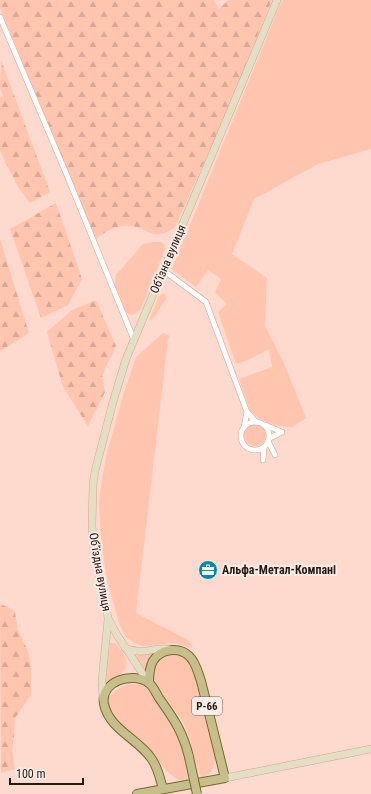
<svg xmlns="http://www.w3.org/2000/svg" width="371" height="794" font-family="'Roboto Condensed',sans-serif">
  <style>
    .grass { fill: #ffc5af }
    .forest { fill: url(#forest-firs) }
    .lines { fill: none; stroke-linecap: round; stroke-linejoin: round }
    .minor-casing { stroke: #d8a28d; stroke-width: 6 }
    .secondary-casing { stroke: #d8a28d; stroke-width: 8 }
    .primary-casing { stroke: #78692e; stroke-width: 10 }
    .minor { stroke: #fff; stroke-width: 5 }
    .secondary { stroke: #e3dfc5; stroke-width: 7 }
    .primary { stroke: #c7bf8b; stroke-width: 8 }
    .primary-bridge-casing { stroke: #78692e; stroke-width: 10; stroke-linecap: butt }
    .primary-bridge { stroke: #c7bf8b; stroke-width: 8 }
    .labels { text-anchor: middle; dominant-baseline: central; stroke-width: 4; stroke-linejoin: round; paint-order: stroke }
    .shield { fill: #f9ede8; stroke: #6a5851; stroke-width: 1 }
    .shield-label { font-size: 11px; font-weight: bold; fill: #2c1810 }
    .street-label { font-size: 12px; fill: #2c1810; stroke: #f9ede8 }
    .poi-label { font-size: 12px; font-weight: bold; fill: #2c1810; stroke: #f9ede8; text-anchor: start }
  </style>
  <defs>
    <pattern id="forest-firs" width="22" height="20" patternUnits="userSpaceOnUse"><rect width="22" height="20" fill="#ffc5af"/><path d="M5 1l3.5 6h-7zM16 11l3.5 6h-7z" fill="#dba896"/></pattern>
  </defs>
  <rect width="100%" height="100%" fill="#fddacd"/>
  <g class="grass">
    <path d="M282,0H371V149L318,164L254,199L232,254L267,278L265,326L282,359L306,418L292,427L274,425L260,419L250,410L239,379L272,367L269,349L250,359L236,364L218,312L227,304L215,292L221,279L208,270L196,287L172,269Z"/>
    <path d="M153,242H161L164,244L165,250L140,310L135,314L131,315L126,312L115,285L116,275L143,244Z"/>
    <path d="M162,294H165L166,299L153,319L151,321L150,318L159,296Z"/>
    <path d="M163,333L170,336L168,339L136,613L186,639L193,646L190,648L176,643L142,646L134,643L126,637L120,626L107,580L101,540L99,501L102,479L107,453L122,399L136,357Z"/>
    <circle cx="255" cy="435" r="11"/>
    <path d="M110,643H114C119,646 121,651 124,655C133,670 117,677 106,684Z"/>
    <path d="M159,651L146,674L133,656Z"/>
    <path d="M179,652L193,664L216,758C214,767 211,776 201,778L192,752L191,742L183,722L153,680C152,659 161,655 179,652Z"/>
    <path d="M128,684H137L146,687L158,701L181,739L189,782C183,781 179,781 174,777C166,772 162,765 155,757C144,745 110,721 108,705C107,694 120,687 128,684Z"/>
  </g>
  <g class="forest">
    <path d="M0,0H214L219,9L228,0H272L215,138L175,227C152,243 151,228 130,226C118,224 105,231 96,239L0,8Z"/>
    <path d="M1,60L50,192L30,203L18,187L0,151V97L3,96L0,88Z"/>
    <path d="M56,203L82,279L68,305L41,318L10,229Z"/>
    <path d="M0,239L29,333L0,351Z"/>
    <path d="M96,300L116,346L102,375L105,392L88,426L63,387L47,332L72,310Z"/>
    <path d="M0,604L8,607L15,612L18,630L28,651L31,666V695L15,718L14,737L12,750L15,769L1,773Z"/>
  </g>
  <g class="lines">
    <defs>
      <g id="minor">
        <path d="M0,17L66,173L134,340"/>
        <path d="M163,270L206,302L247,412"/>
        <circle cx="255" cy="436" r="14"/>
        <path d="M265,425L282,432L270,438"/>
        <path d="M244,427L247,412L256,422"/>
        <path d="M268,441L275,455"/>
        <path d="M263,460L264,447"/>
      </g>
      <g id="secondary">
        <path d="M125,648C144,656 151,647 169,649"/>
        <path d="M149,683L117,635L108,618L94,550L92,526L93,485L95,471L113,402L126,359L277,0"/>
        <path d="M103,699L102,680L108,620"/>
        <path d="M225,778L371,749"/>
      </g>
      <g id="primary">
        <path d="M163,789C160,779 158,767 151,758C138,739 109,729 104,704C100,681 133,671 149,683C153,686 156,693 159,698C174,719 183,732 189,757"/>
        <path d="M137,794L225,778L201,681C198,673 196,662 189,656C179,646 160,649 153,661C149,668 149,676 149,683"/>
      </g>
    </defs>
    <use href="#minor" class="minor-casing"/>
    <use href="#secondary" class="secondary-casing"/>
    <use href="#primary" class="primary-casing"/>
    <use href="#minor" class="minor"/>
    <use href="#secondary" class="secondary"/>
    <use href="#primary" class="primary"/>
    <defs>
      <path id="primary-bridge" d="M189,757L197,794"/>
    </defs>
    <use href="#primary-bridge" class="primary-bridge-casing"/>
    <use href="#primary-bridge" class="primary-bridge"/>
  </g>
  <defs>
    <symbol id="office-disc" viewBox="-11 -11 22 22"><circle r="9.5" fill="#0089a9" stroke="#f9ede8"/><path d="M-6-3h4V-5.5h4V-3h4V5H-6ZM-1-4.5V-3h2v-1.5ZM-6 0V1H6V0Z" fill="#fff"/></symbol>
  </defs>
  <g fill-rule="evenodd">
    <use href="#office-disc" x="197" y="559" width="22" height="22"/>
  </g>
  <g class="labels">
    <rect class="shield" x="192" y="697" width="30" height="18" rx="3"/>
    <g class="shield-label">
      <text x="207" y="706">Р-66</text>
    </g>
    <g class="street-label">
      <text transform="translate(168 259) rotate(-67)">Об’їзна вулиця</text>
      <text transform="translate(100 572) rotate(80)">Об’їздна вулиця</text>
    </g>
    <g class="poi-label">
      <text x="222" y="570">Альфа-Метал-Компані</text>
    </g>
  </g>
  <path d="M10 778v6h73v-6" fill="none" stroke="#2c1810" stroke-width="2"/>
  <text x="16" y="778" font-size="12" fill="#2c1810" stroke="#f9ede8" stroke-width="3" paint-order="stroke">100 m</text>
</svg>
